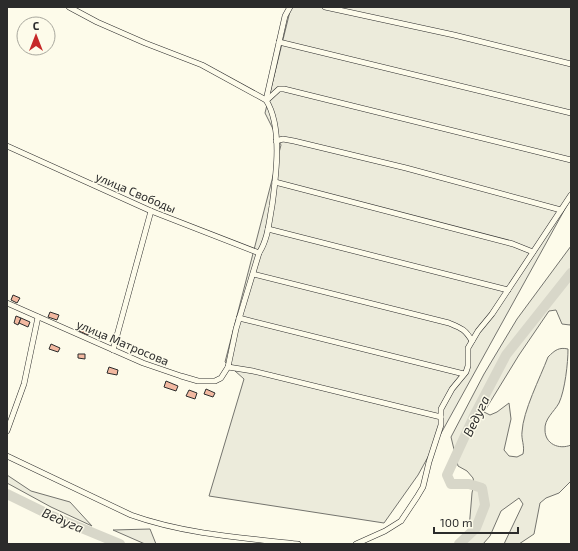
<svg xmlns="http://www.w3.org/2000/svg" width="578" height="551" font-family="'Exo 2',sans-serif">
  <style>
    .green { fill: #ecebdb; stroke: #74746e }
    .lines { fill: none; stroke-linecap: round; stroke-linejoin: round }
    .river { stroke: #d8d7c9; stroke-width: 10 }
    .building { fill: #f2b8a0; stroke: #2b2b2b }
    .street-casing { stroke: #2b2b2b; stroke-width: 6 }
    .street { stroke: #fdfbea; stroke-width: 5 }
    .labels { text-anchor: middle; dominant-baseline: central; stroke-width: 3; stroke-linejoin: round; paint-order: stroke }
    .street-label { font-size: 12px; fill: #2b2b2b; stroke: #fdfbea }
    .water-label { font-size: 13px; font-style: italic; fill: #2b2b2b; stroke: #fdfbea }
  </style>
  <rect width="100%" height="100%" fill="#fdfbea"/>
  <g class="green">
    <path d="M291,7H571V198L418,475L384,523L209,496L244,379L225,362L281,145L265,113Z"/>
    <path d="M571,246V323L570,325L562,324L556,310L549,311L519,355L484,412L490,415L497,412L509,403L511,419L504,450L509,456L517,457L523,454C525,446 521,439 522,432C523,411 540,378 548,357C555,350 559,347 568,349C568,363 565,390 559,403C554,412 544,419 545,430C545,444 559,450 571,445V481L559,493L546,498L540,503L534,534L519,544H504L523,504L519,498L501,511L490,536L483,544H462L469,529L472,493L474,483L473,478L467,471L458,466L451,437L484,374L517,319Z"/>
    <path d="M7,475L31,491L70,502L92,526L51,507L7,483Z"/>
    <path d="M150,529L156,544H145L113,530Z"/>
  </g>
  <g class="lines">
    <g class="river">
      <path d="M7,494L50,515L120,544"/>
      <path d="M459,544L476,528L485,505L482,488L469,484H451L447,475L475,414L506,355L571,273"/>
    </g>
  </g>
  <g class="building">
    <path d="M13,295L20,298L17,303L11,300Z"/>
    <path d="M50,312L59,315L57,320L48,317Z"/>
    <path d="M16,316L21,318L18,325L14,323Z"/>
    <path d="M21,318L30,322L28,327L19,323Z"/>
    <path d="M82,326L90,330L88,335L79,331Z"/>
    <path d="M51,344L60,348L58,352L49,349Z"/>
    <path d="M78,354H85V359L78,358Z"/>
    <path d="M109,367L118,370L117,375L107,373Z"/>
    <path d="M166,381L178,386L176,391L164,387Z"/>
    <path d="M206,389L215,393L213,397L204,394Z"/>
    <path d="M189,390L197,393L195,399L186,396Z"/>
  </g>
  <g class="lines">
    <defs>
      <g id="street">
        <path d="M69,7L97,22L145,43L202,65L266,100"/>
        <path d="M325,7L454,35L571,64"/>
        <path d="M279,42L571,113"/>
        <path d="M267,100L279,89H284L571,160"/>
        <path d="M276,141L283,139L294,141L406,168L561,210"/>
        <path d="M7,146L151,211L259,253"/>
        <path d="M275,182L513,244L533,252"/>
        <path d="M268,229L508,290"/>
        <path d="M253,274L449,323C461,328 465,329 472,341"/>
        <path d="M7,303L143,363L181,376L198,381H215L221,378L228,367L236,329L259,253C268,239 269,222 272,206C276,176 283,127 266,100L285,16L290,7"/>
        <path d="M239,318L464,374"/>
        <path d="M113,350L151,211"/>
        <path d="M228,367L253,371L441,417"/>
        <path d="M7,431L24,384L38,317"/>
        <path d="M7,456L131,515C184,534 243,538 298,544"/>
        <path d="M356,544L385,531L401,521L417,497L423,487L429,462L441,425V409L452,389L466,372L468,366V348L478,331L492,314L571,195"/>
      </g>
    </defs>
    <use href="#street" class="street-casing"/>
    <use href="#street" class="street"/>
  </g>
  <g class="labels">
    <g class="street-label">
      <text transform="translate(136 192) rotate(23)">улица Свободы</text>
      <text transform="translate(123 342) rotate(23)">улица Матросова</text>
    </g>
    <g class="water-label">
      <text transform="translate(476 416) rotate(-64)">Ведуга</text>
      <text transform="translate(63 520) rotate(23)">Ведуга</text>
    </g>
  </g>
  <rect width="578" height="551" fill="none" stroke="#2b2b2b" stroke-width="16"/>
  <g transform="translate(36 36)"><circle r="19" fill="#fdfbea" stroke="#a9a89e"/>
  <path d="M0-3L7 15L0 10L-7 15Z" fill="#c62828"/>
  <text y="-6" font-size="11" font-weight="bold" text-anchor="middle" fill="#2b2b2b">С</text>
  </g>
  <path d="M434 527v6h84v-6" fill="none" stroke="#2b2b2b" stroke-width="2"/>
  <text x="440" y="527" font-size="12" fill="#2b2b2b" stroke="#fdfbea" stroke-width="3" paint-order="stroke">100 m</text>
</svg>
